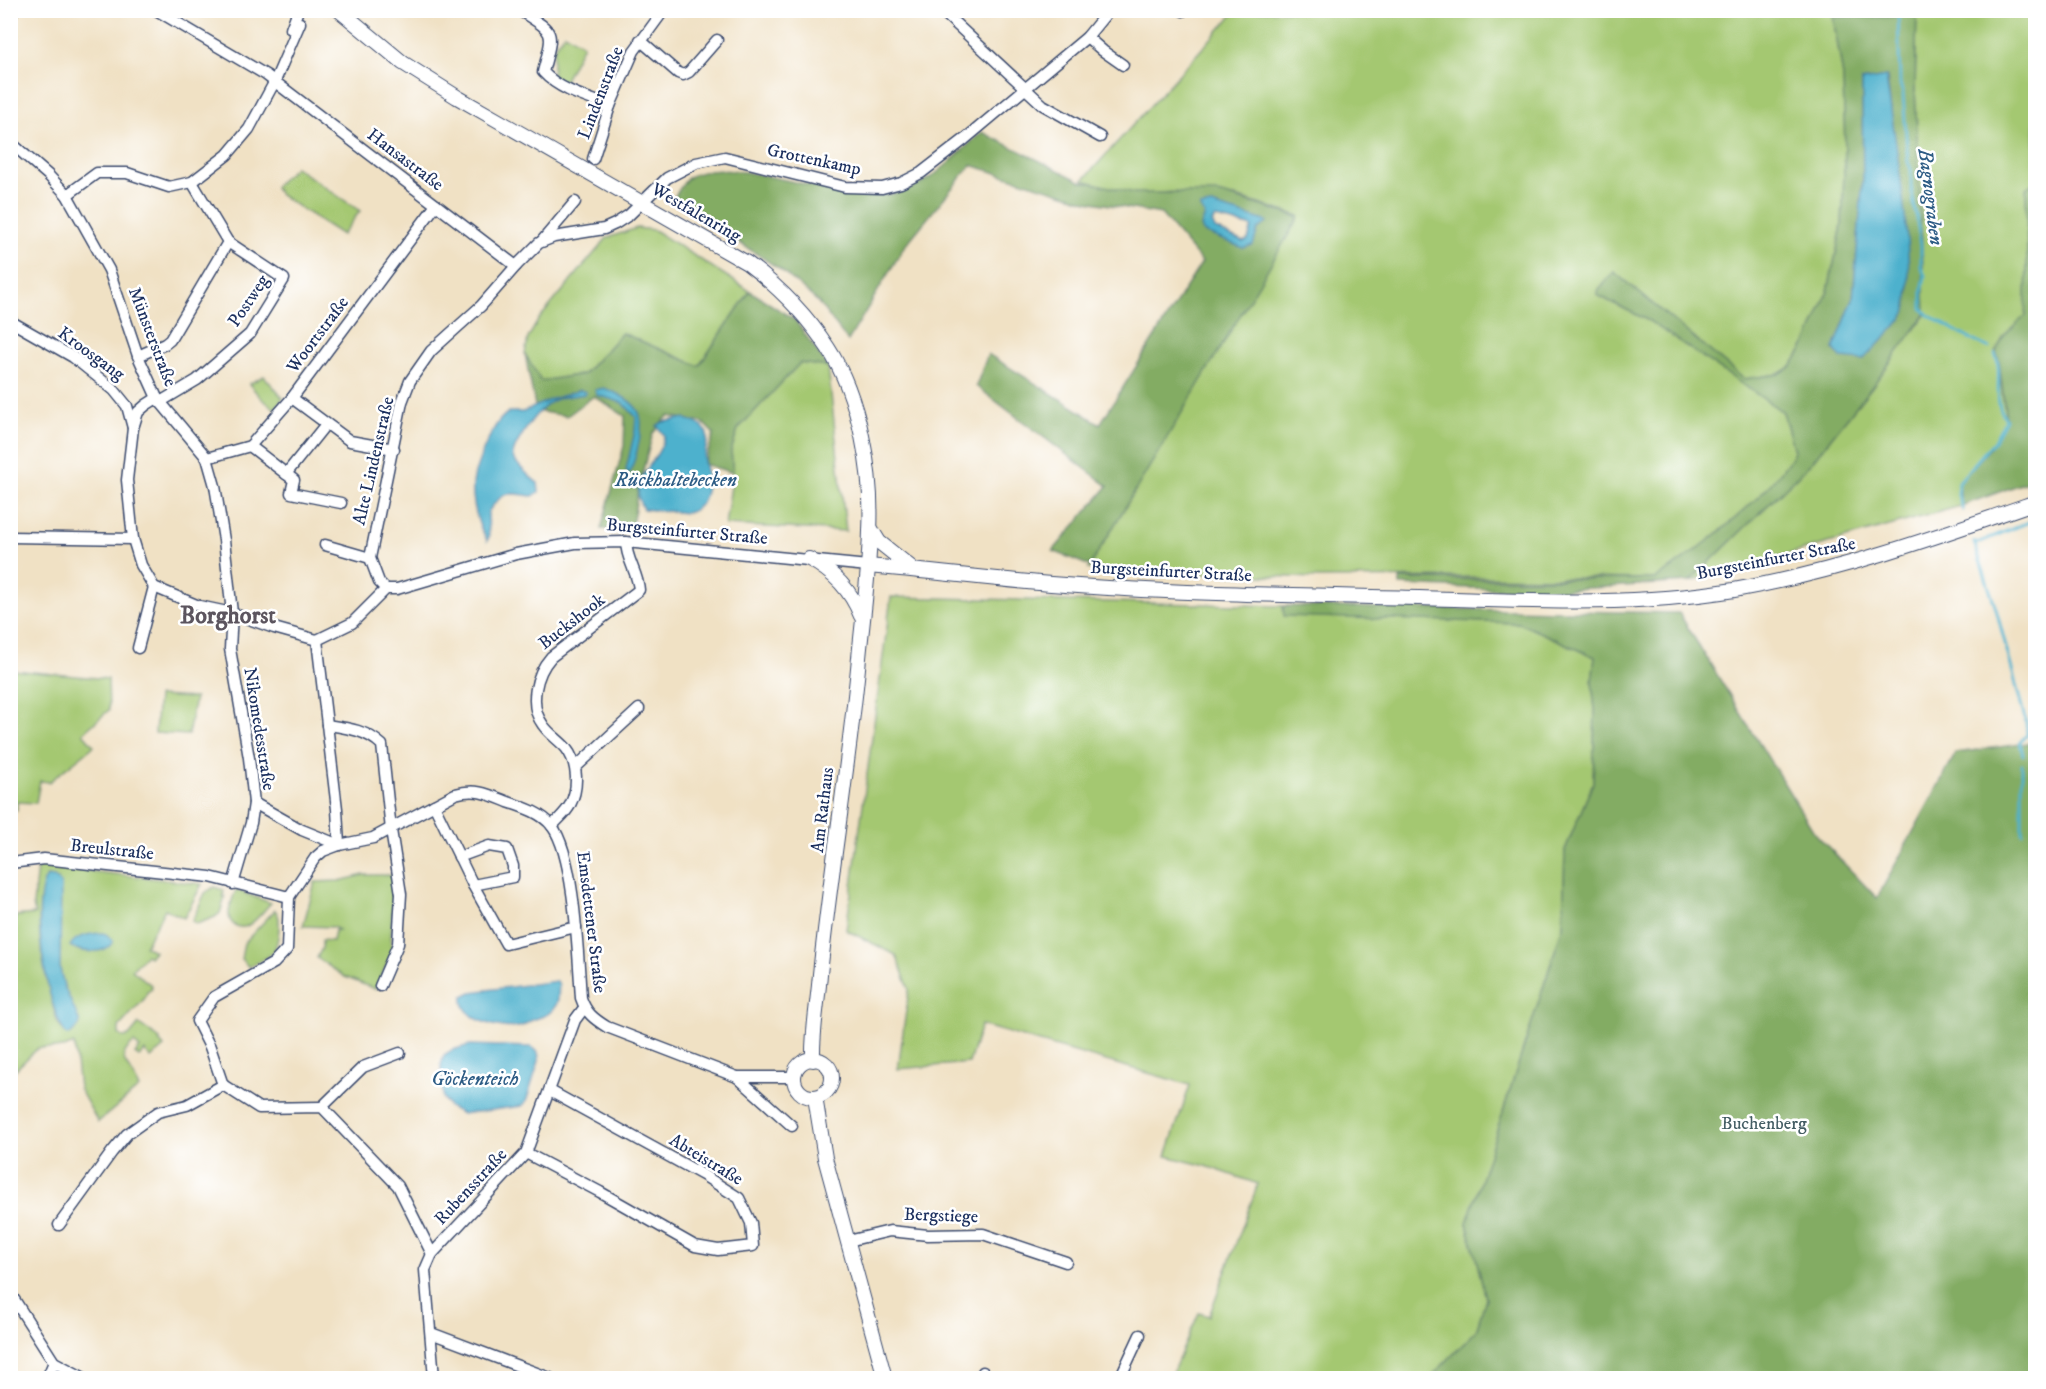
<svg xmlns="http://www.w3.org/2000/svg" width="2046" height="1389" font-family="'IM FELL DW Pica',serif">
  <style>
    .green { fill: #a4c871; stroke: #607c68; stroke-width: 1.5; fill-rule: evenodd }
    .forest { fill: #83ac63; stroke: #4f6e60; stroke-width: 1.5; fill-rule: evenodd }
    .water { fill: #4eb1cd; stroke: #347096; stroke-width: 1.5; fill-rule: evenodd }
    .lines { fill: none; stroke-linecap: round; stroke-linejoin: round }
    .stream { stroke: #4eb1cd; stroke-width: 3 }
    .minor-casing { stroke: #3b4a6d; stroke-width: 13 }
    .major-casing { stroke: #3b4a6d; stroke-width: 16 }
    .minor { stroke: #fff; stroke-width: 10 }
    .major { stroke: #fff; stroke-width: 14 }
    .labels { text-anchor: middle; dominant-baseline: central; stroke-width: 5; stroke-linejoin: round; paint-order: stroke }
    .street-label { font-size: 18px; fill: #1b2f5e; stroke: #fff }
    .park-label { font-size: 18px; fill: #445d64; stroke: #fff }
    .water-label { font-size: 20px; font-style: italic; fill: #2d5c85; stroke: #fff }
    .district-label { font-size: 24px; font-weight: bold; fill: #5c555f; stroke: #fff }
  </style>
  <rect width="100%" height="100%" fill="#fff"/>
  <filter id="ink" filterUnits="userSpaceOnUse"><feTurbulence type="fractalNoise" baseFrequency=".0167" numOctaves="2"/><feDisplacementMap in="SourceGraphic" scale="12" xChannelSelector="R" yChannelSelector="G"/><feConvolveMatrix kernelMatrix="1 2 1 2 8 2 1 2 1" color-interpolation-filters="sRGB"/></filter>
  <filter id="wash" filterUnits="userSpaceOnUse"><feTurbulence type="fractalNoise" baseFrequency=".008" numOctaves="4" result="noise"/><feDisplacementMap in="SourceGraphic" scale="24" xChannelSelector="R" yChannelSelector="G"/><feGaussianBlur stdDeviation="1.35" result="paint"/><feColorMatrix in="noise" values="0 0 0 0 0 0 0 0 0 0 0 0 0 0 0 0 0 1.4 0 .05"/><feComposite in="paint" operator="in"/></filter>
  <g filter="url(#wash)">
    <rect width="100%" height="100%" fill="#f0e1c4"/>
    <g class="green">
      <path d="M1236,11H1898V17H1833L1843,76L1845,147L1842,226L1828,291L1808,340L1792,366L1779,374L1744,379L1614,272L1597,295L1649,321L1783,412L1794,451C1776,491 1693,555 1655,579L1476,577L1317,578L1088,569L1299,216L1236,197L1174,192L1134,195L1083,180Z"/>
      <path d="M1917,11H2035V266L2025,317L1996,352L2006,419L1990,448L1959,482L1961,506L1689,582L1811,463L1871,388L1925,315L1915,88Z"/>
      <path d="M565,33L583,45L564,82L552,76L554,48Z"/>
      <path d="M295,167L360,211L342,235L280,195L274,187Z"/>
      <path d="M637,228L654,230L750,291L699,366L622,333L584,374L540,381L525,354L528,338L539,319L607,238Z"/>
      <path d="M800,363L828,367L846,531L725,525L733,473L731,451L738,429Z"/>
      <path d="M264,376L283,398L275,409L262,399L249,384Z"/>
      <path d="M891,597L1283,606L1436,620L1519,623L1595,657L1592,681L1595,709L1593,783L1565,850L1563,926L1467,1223L1486,1298L1476,1331L1430,1378H1170L1199,1313L1209,1316L1258,1184L1206,1166L1166,1156L1190,1085L981,1025L969,1063L898,1069L909,989L896,955L846,930Z"/>
      <path d="M11,670L108,679L109,710L83,733L94,746L49,782L40,781L36,803L17,802V810L10,809Z"/>
      <path d="M158,696L195,698L188,735L155,733Z"/>
      <path d="M37,867H54L202,884L184,918L165,909L145,946L154,951L149,957L146,955L132,970L151,985L152,989L147,992L145,998L119,1027V1034L123,1037L129,1036L139,1024L160,1039L159,1041L164,1047L151,1058L145,1051L139,1057L135,1054L140,1048L134,1043C123,1051 121,1058 129,1069C134,1074 136,1082 139,1088L98,1122L79,1088L74,1044L64,1048H38L11,1074V933L16,916L35,914L33,905ZM47,876L58,879L60,969L64,986L79,1020V1026L71,1034L61,1028L57,1021C46,981 29,915 47,876Z"/>
      <path d="M364,875H393L391,945L395,947L375,989L345,977L317,958L322,948V940L333,941L335,930H339L333,927L303,926L315,882L339,881Z"/>
      <path d="M214,887L224,890L223,896L225,897L220,913L215,917L197,924L192,921L205,893Z"/>
      <path d="M236,890L271,903C264,910 258,919 250,924C242,931 229,926 229,914C229,907 233,897 236,890Z"/>
      <path d="M275,910C280,916 279,920 279,928C277,956 272,954 249,967L241,959L244,943Z"/>
    </g>
    <g class="forest">
      <path d="M1898,11H1917L1915,88L1925,315L1871,388L1811,463L1689,582L1542,591L1400,585V579H1655C1693,555 1776,491 1794,451L1783,412L1649,321L1597,295L1599,289L1614,272L1744,379L1779,374L1792,366L1808,340L1828,291L1842,226L1845,147L1843,76L1833,17H1897ZM1887,77L1907,245L1909,294L1834,349L1853,299L1863,178L1862,81Z"/>
      <path d="M982,132L1082,182H1088L1135,193H1218L1299,217L1090,566L1053,551L1108,486L976,386L988,354L1100,424L1202,262L1161,214L1087,201L971,165L904,247L848,341L817,301L781,270L673,199C678,193 683,181 689,177C729,152 839,204 893,194C930,187 955,156 982,132ZM1216,218L1250,226L1252,227L1248,240L1243,242L1215,229L1212,222Z"/>
      <path d="M2035,182V479L1961,506L1959,482L1990,448L2006,419L1999,361L1996,352L2003,337L2025,316L2027,265L2026,188Z"/>
      <path d="M750,291L795,320L828,367L800,363L738,429L731,451L733,473L704,464L714,434L703,423L669,416L657,426L658,428L653,433L639,485L631,531L601,529L624,446L625,416L594,396L567,416L536,411L525,354L541,381L584,374L622,333L699,366Z"/>
      <path d="M1283,606L1679,613L1814,832L1877,898L1956,753L2035,742L2036,889L2032,919L2030,974L2036,1052L2035,1378H1430L1476,1331L1486,1298L1467,1223L1563,926L1565,850L1593,783L1595,709L1592,681L1595,657L1519,623L1284,616Z"/>
    </g>
    <g class="water">
      <path d="M1886,77C1892,118 1920,286 1904,315C1897,327 1873,349 1863,360L1841,358L1834,349L1853,299L1863,178L1862,81Z"/>
      <path d="M1211,205L1265,221L1267,223L1258,229L1253,245L1243,248L1203,232L1201,226L1205,215L1200,207ZM1216,218L1250,226L1252,227L1248,240L1243,242L1215,229L1212,222Z"/>
      <path d="M604,388C615,392 634,401 639,413C645,427 635,461 629,474L626,470L635,431L636,417L623,403L597,395L595,390Z"/>
      <path d="M580,390L586,392L585,394C576,396 565,396 557,399C550,402 543,408 538,413C532,419 511,449 513,457C515,463 533,480 538,483L539,492L533,496C508,493 504,489 488,512L489,537L487,541C485,534 481,530 479,524C468,489 472,474 487,442C493,430 498,419 509,412H523L552,399Z"/>
      <path d="M685,418C691,422 703,424 706,431C710,440 704,450 704,460C704,465 706,469 707,474C708,491 705,508 687,513L643,509C625,478 662,462 664,435L657,426L663,422Z"/>
      <path d="M47,876L54,877L61,883L60,969L64,986L79,1020V1026L71,1034L67,1035C47,1013 29,901 47,876Z"/>
      <path d="M102,933L106,934L113,941C107,955 81,953 70,946C75,936 91,933 102,933Z"/>
      <path d="M556,981L559,985C558,991 559,998 557,1003C552,1014 545,1016 535,1019C530,1020 527,1024 522,1026C504,1032 459,1020 463,996L471,992Z"/>
      <path d="M470,1045L532,1047C538,1051 539,1053 539,1061L526,1102L522,1106L462,1114L449,1107L443,1098L441,1065L444,1055L452,1050Z"/>
    </g>
    <g class="lines">
      <g class="stream">
        <path d="M1898,10L1900,84L1903,94L1908,162L1911,169V186L1921,245V266L1925,276L1922,291V308L1928,315L1972,340L1990,348"/>
        <path d="M1963,510L1958,495L1959,482L1994,441L2006,419C1991,401 2004,374 1995,354"/>
        <path d="M1974,542L1996,609L2026,723L2027,735L2020,742L2023,755"/>
        <path d="M1975,544L2034,520"/>
        <path d="M2022,833V764"/>
      </g>
    </g>
  </g>
  <g filter="url(#ink)">
    <g class="lines">
      <defs>
        <g id="minor">
          <path d="M156,10L266,75L516,266"/>
          <path d="M519,10C556,34 554,29 543,72C559,90 588,98 610,106"/>
          <path d="M941,10L1043,105L1100,137"/>
          <path d="M1182,10L1183,11"/>
          <path d="M10,15L14,10"/>
          <path d="M291,29L298,10"/>
          <path d="M1087,37L1103,51L1123,65"/>
          <path d="M640,40L678,73L683,75L689,72L717,40"/>
          <path d="M10,142L48,175L67,195L109,270L138,356L157,398L207,458L215,486L224,540L232,613L230,649L249,758L254,803L251,823L233,884"/>
          <path d="M593,159L610,106L634,51L664,10"/>
          <path d="M67,195L97,173H127L169,187L192,182L227,155L249,129L275,81L300,23"/>
          <path d="M542,241L575,202"/>
          <path d="M10,321L73,357L114,390L127,406L133,428"/>
          <path d="M138,356L165,344L170,340L228,242L192,182"/>
          <path d="M157,398L146,405L138,412L133,428L127,480L133,539L141,565L154,587L199,606L232,613L274,628L317,640"/>
          <path d="M292,398L350,441L394,449"/>
          <path d="M160,402L197,380L250,334L284,279L228,242"/>
          <path d="M250,446L294,480L291,493L341,503"/>
          <path d="M207,458L250,446L292,398L436,205"/>
          <path d="M286,474L326,424"/>
          <path d="M10,537L133,539"/>
          <path d="M325,545L370,558"/>
          <path d="M386,589L379,582L370,558L402,402L410,381L431,351L481,306L516,266L539,243L554,237L604,229L615,224L629,215L667,178L696,163L725,157L845,187L882,188L901,183L921,173L965,139L1087,37L1109,10"/>
          <path d="M317,640L352,623L386,589H397L516,554L575,543L626,542L868,566"/>
          <path d="M317,640L337,809L339,845"/>
          <path d="M138,648L154,587"/>
          <path d="M327,725C348,728 366,730 382,745L391,830L401,894L398,944L380,986"/>
          <path d="M576,767L639,709"/>
          <path d="M254,803L302,830L339,845"/>
          <path d="M434,805L473,885L506,944L576,927"/>
          <path d="M552,826C558,819 566,813 570,805C579,788 578,763 566,748C559,740 549,734 543,725C528,705 536,674 551,657L639,590C638,573 626,559 626,542"/>
          <path d="M459,857L489,846L507,849L513,866V877L473,885"/>
          <path d="M10,863L44,859L210,877L289,897"/>
          <path d="M737,1077L792,1126"/>
          <path d="M223,1085L210,1047L197,1021L214,997L274,963L287,949L289,897L315,858L323,851L339,845L373,838L455,794C477,788 488,794 508,802C523,807 542,813 552,826C575,856 578,957 581,998C586,1013 594,1019 607,1027L737,1077H794"/>
          <path d="M223,1085L259,1108L322,1107L398,1186L432,1254"/>
          <path d="M322,1107L363,1067L400,1053"/>
          <path d="M526,1153L600,1192L695,1246L718,1250L753,1246L751,1223L739,1198L703,1175L550,1091"/>
          <path d="M59,1225L112,1152L127,1134L158,1112L187,1105L223,1085"/>
          <path d="M848,1241L890,1231L928,1235L983,1234L1066,1262"/>
          <path d="M10,1293L54,1362L84,1378"/>
          <path d="M431,1333L550,1378"/>
          <path d="M47,1378L54,1362"/>
          <path d="M434,1378L425,1270L432,1254L526,1153L575,1020L584,1008"/>
          <path d="M980,1378L983,1372"/>
          <path d="M1120,1378L1140,1335"/>
        </g>
        <g id="major">
          <path d="M339,10L403,63L457,97L747,263C779,287 806,314 828,348C860,397 873,474 870,531C869,574 863,616 859,658C849,764 831,868 820,974C818,1002 812,1031 813,1060"/>
          <path d="M871,529L879,542L913,569"/>
          <path d="M809,559C834,572 851,590 861,616"/>
          <path d="M868,566C929,571 990,579 1051,584C1174,594 1297,595 1419,598C1524,601 1630,607 1734,590C1838,572 1936,537 2036,502"/>
          <circle cx="813" cy="1078" r="19"/>
          <path d="M815,1097L825,1158L885,1378"/>
        </g>
      </defs>
      <use href="#minor" class="minor-casing"/>
      <use href="#major" class="major-casing"/>
      <use href="#minor" class="minor"/>
      <use href="#major" class="major"/>
    </g>
  </g>
  <g class="labels">
    <g class="street-label">
      <text transform="translate(601 93) rotate(-69)">Lindenstraße</text>
      <text transform="translate(405 160) rotate(37)">Hansastraße</text>
      <text transform="translate(814 160) rotate(12)">Grottenkamp</text>
      <text transform="translate(696 213) rotate(30)">Westfalenring</text>
      <text transform="translate(249 301) rotate(-56)">Postweg</text>
      <text transform="translate(318 335) rotate(-53)">Woortstraße</text>
      <text transform="translate(152 337) rotate(69)">Münsterstraße</text>
      <text transform="translate(91 354) rotate(36)">Kroosgang</text>
      <text transform="translate(374 461) rotate(-77)">Alte Lindenstraße</text>
      <text transform="translate(687 532) rotate(5)">Burgsteinfurter Straße</text>
      <text transform="translate(1776 559) rotate(-11)">Burgsteinfurter Straße</text>
      <text transform="translate(1171 572) rotate(3)">Burgsteinfurter Straße</text>
      <text transform="translate(572 622) rotate(-38)">Buckshook</text>
      <text transform="translate(259 729) rotate(81)">Nikomedesstraße</text>
      <text transform="translate(823 810) rotate(-83)">Am Rathaus</text>
      <text transform="translate(112 850) rotate(6)">Breulstraße</text>
      <text transform="translate(591 922) rotate(83)">Emsdettener Straße</text>
      <text transform="translate(706 1160) rotate(31)">Abteistraße</text>
      <text transform="translate(471 1187) rotate(-47)">Rubensstraße</text>
      <text transform="translate(941 1216) rotate(2)">Bergstiege</text>
    </g>
    <g class="park-label">
      <text x="1764" y="1124">Buchenberg</text>
    </g>
    <g class="water-label">
      <text transform="translate(1930 197) rotate(83)">Bagnograben</text>
      <text x="676" y="480">Rückhaltebecken</text>
      <text x="475" y="1079">Göckenteich</text>
    </g>
    <g class="district-label">
      <text x="228" y="616">Borghorst</text>
    </g>
  </g>
  <rect width="2046" height="1389" fill="none" stroke="#fff" stroke-width="36"/>
</svg>
